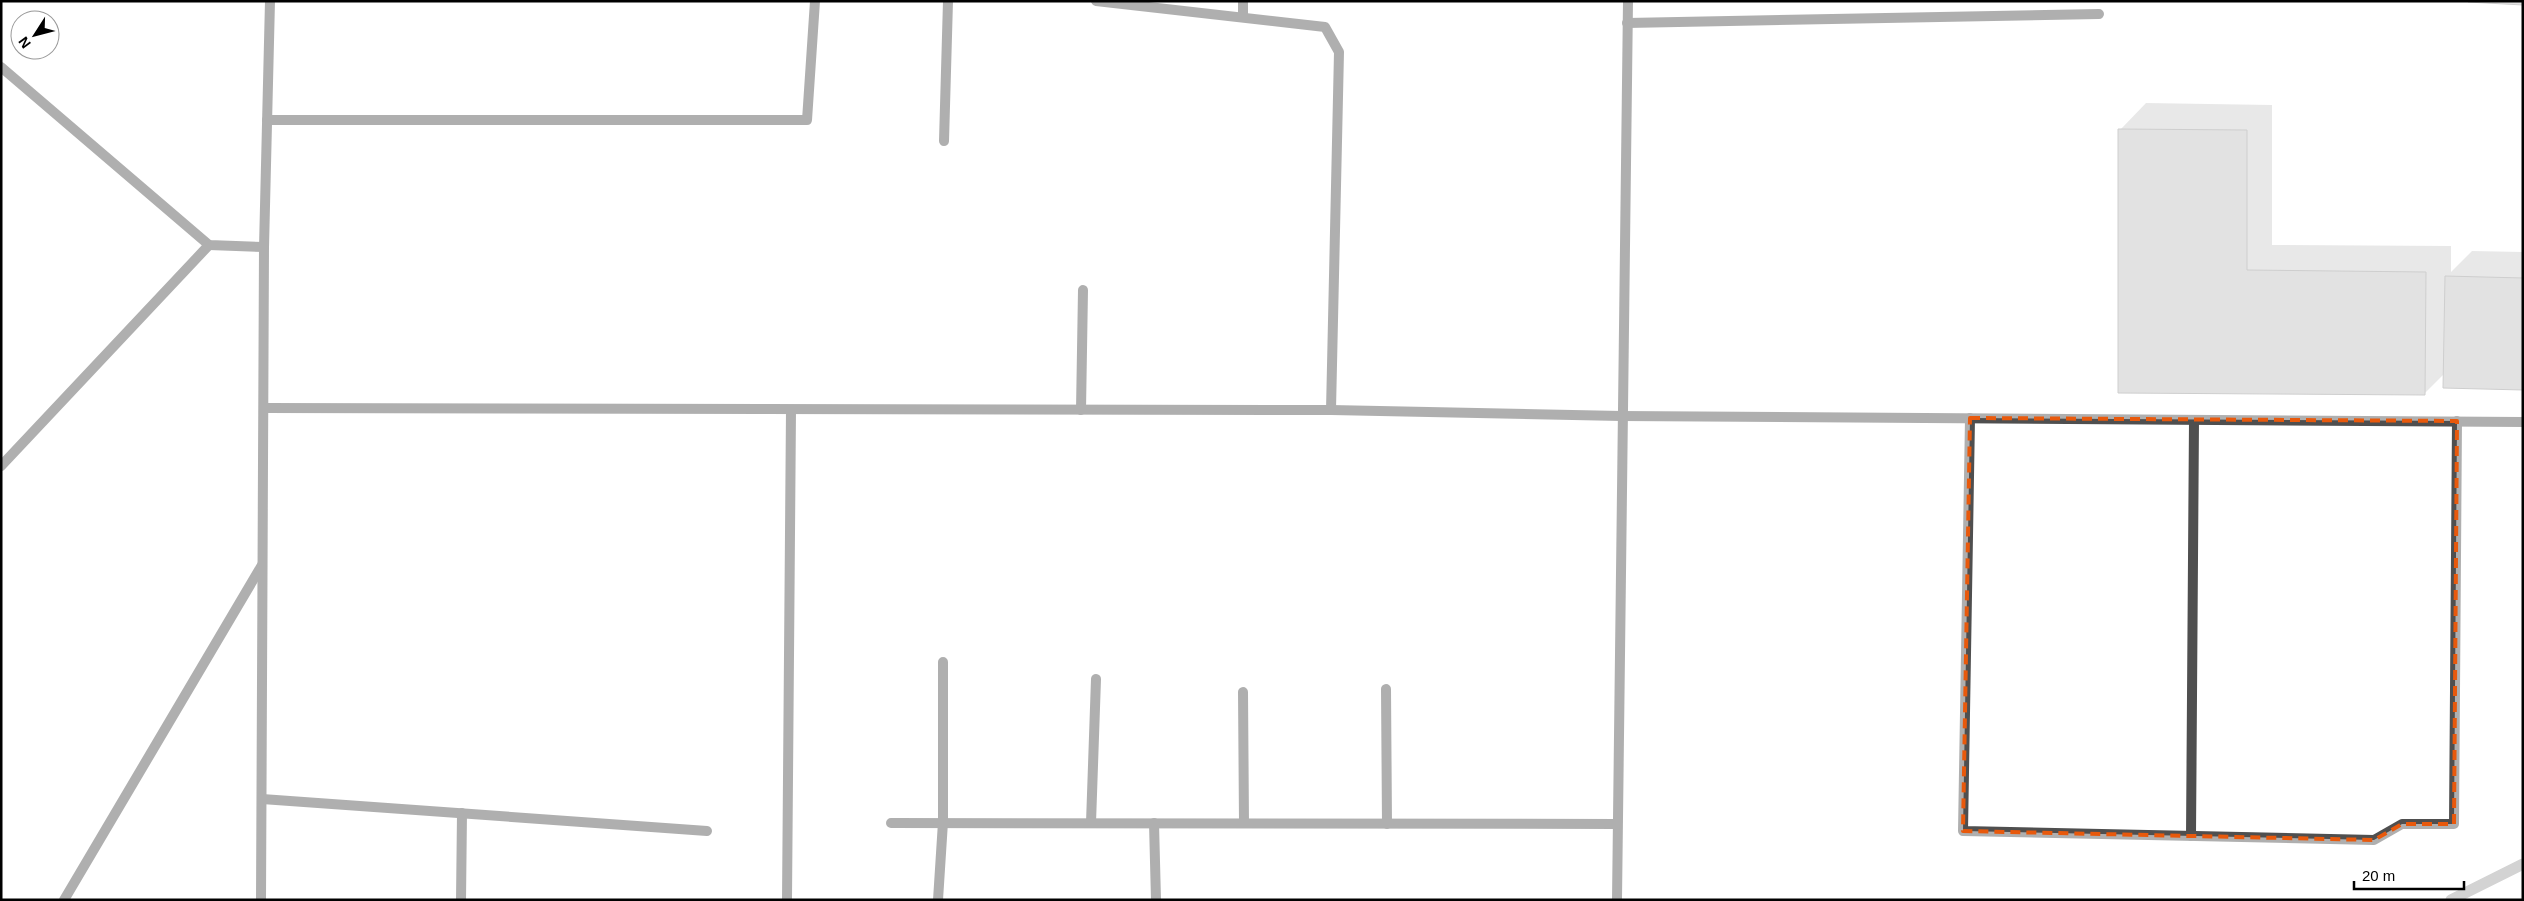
<svg xmlns="http://www.w3.org/2000/svg" width="2524" height="901" font-family="Arial,sans-serif">
  <style>
    .shadow { fill: #0003 }
    .lines { fill: none; stroke-linecap: round; stroke-linejoin: round }
    .stream { stroke: #9d9d9d; stroke-width: 11 }
    .building { fill: #bfbfbf; stroke: #939393 }
    .lane { stroke: #4f4f4f; stroke-width: 10 }
    .street { stroke: #4f4f4f; stroke-width: 10 }
    .marked { fill: none; stroke: #e8590c; stroke-width: 4; stroke-dasharray: 10 6; stroke-linejoin: round }
  </style>
  <rect width="100%" height="100%" fill="#fff"/>
  <path class="shadow" d="M2146,103L2272,105V245L2451,246V272L2472,251L2523,252V389L2444,374L2425,393L2119,391L2120,130Z"/>
  <g class="lines">
    <path class="stream" d="M2451,900L2523,864"/>
  </g>
  <g class="building">
    <path d="M2468,1H2523V5L2468,2Z"/>
    <path d="M2118,129L2247,130V270L2426,272L2425,395L2118,393Z"/>
    <path d="M2445,276L2523,278V390L2443,388Z"/>
  </g>
  <g class="lines">
    <g class="lane">
      <path d="M944,141L948,1"/>
      <path d="M1081,410L1083,290"/>
      <path d="M1386,689L1387,824"/>
      <path d="M1243,692L1244,823"/>
      <path d="M1091,823L1096,679"/>
      <path d="M1154,823L1156,900"/>
      <path d="M461,900L462,813"/>
      <path d="M938,900L943,822V662"/>
    </g>
    <g class="street">
      <path d="M1096,1L1325,27L1339,52L1331,410"/>
      <path d="M1243,17V1"/>
      <path d="M1627,23L2099,14"/>
      <path d="M1,67L209,245L264,247"/>
      <path d="M267,120H807L815,1"/>
      <path d="M264,408L1331,410L1621,416L2523,422"/>
      <path d="M1970,418L1963,831L2374,840L2402,824H2454L2457,421"/>
      <path d="M1,466L209,245"/>
      <path d="M262,799L707,831"/>
      <path d="M891,823L1617,824"/>
      <path d="M2191,836L2194,420"/>
      <path d="M64,900L262,565"/>
      <path d="M261,900L264,247L270,1"/>
      <path d="M787,900L791,410"/>
      <path d="M1617,900L1628,1"/>
    </g>
  </g>
  <path d="M0 0H2524V901H0ZM1970,418L2457,421L2454,824H2402L2374,840L1963,831Z" fill="#fff" fill-opacity=".55" fill-rule="evenodd"/>
  <path class="marked" d="M1970,418L2457,421L2454,824H2402L2374,840L1963,831Z"/>
  <rect width="2524" height="901" fill="none" stroke="#000000" stroke-width="5"/>
  <g transform="translate(35 35) rotate(234)"><circle r="24" fill="#ffffff" stroke="#999999"/>
  <path d="M0-4L9 19L0 12L-9 19Z" fill="#000000"/>
  <text y="-8" font-size="14" font-weight="bold" text-anchor="middle" fill="#000000">N</text>
  </g>
  <path d="M2354 881v8h110v-8" fill="none" stroke="#000000" stroke-width="2.5"/>
  <text x="2362" y="881" font-size="15" fill="#000000" stroke="#ffffff" stroke-width="4" paint-order="stroke">20 m</text>
</svg>
